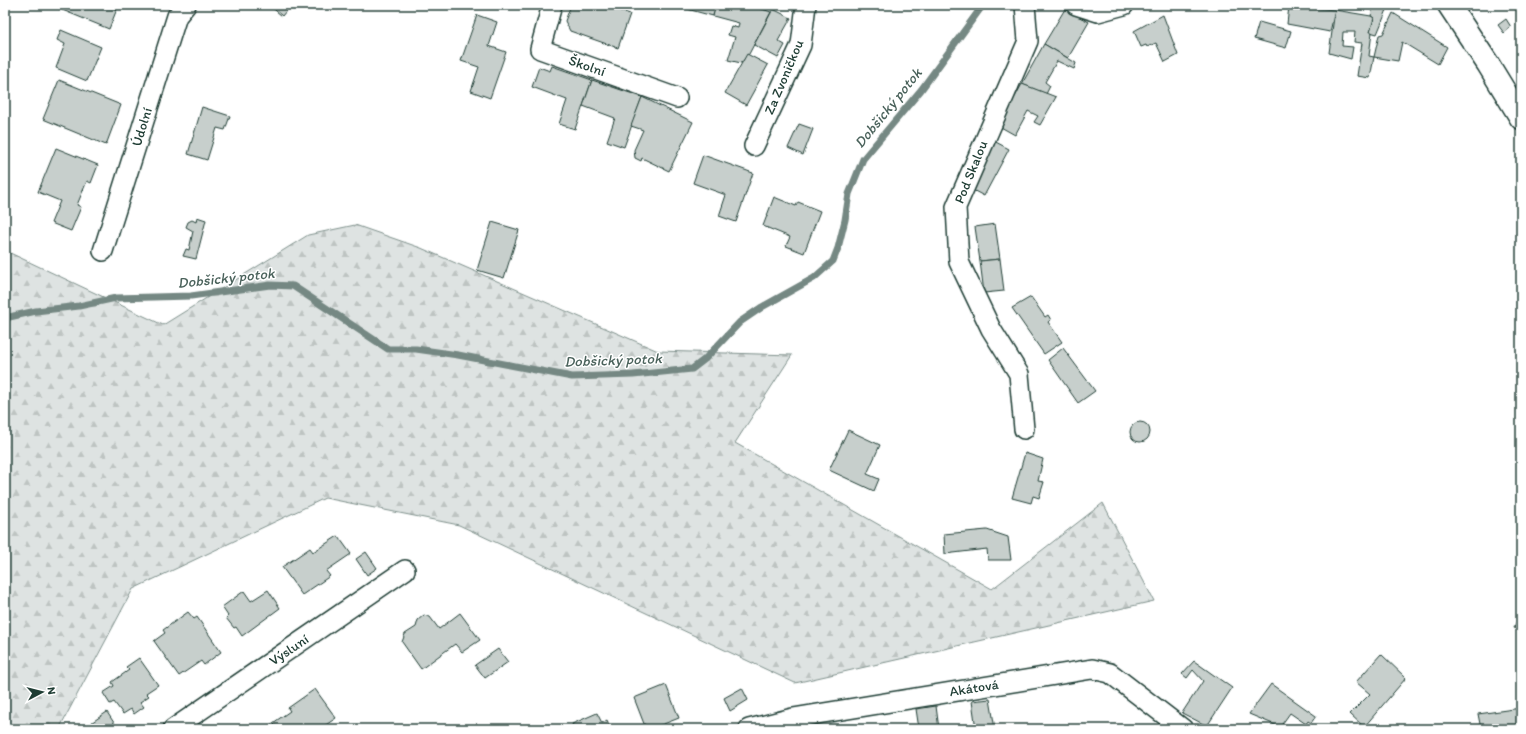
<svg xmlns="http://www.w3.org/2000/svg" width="1526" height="734" font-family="Itim,sans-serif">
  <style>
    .forest { fill: url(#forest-firs); stroke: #7e908b }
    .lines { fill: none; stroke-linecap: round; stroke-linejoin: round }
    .stream { stroke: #758883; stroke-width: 7 }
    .building { fill: #c7cfcc; stroke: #1f3d34 }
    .minor-casing { stroke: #1f3d34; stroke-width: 22 }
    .secondary-casing { stroke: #1f3d34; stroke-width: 25 }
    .minor { stroke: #fff; stroke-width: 19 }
    .secondary { stroke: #fff; stroke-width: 22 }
    .labels { text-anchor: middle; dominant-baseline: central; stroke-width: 3; stroke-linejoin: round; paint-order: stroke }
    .street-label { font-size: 14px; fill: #1f3d34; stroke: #fff }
    .water-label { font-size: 15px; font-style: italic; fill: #4a625b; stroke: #fff }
  </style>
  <defs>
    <pattern id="forest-firs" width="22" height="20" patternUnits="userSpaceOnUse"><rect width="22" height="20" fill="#dee3e2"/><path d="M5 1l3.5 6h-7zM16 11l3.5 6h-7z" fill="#bec4c2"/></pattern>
  </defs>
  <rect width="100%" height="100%" fill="#fff"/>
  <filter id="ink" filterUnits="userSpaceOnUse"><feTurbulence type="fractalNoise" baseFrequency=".025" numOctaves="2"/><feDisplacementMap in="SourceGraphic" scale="8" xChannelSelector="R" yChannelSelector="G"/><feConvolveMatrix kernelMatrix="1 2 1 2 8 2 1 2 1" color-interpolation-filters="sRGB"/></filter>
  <g filter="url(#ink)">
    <path class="forest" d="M355,225L421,248L658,351L792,355L735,443L992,589L1103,503L1154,601L795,683L459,525L325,498L133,589L59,729H5V253L8,252L163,325L308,235Z"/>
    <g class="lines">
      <path class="stream" d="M5,318L36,311L79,306L116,298L191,296L270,285L293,286L388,349H416L458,355L572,377L633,375L692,369L705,359L740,322L762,307L814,278L833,261L838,248L845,220L849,194L863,159L921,90L983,5"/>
    </g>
    <g class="building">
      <path d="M50,5H90L96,7L97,5H108L117,9L109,29Z"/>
      <path d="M269,5H296L293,9L290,6L282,16Z"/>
      <path d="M571,5H604L630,14L618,48L570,31L565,21Z"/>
      <path d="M672,5H716L713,16Z"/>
      <path d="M716,5H750L771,12L749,54L741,63L728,60L735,37L728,35L731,26L738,28L739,23L713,16Z"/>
      <rect x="844" y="5" width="26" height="3"/>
      <path d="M1373,5H1389L1377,34L1370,32L1374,18L1371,16Z"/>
      <path d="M1289,6L1335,10L1330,32L1287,24Z"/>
      <path d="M773,9L791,18L778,41L785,45L778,58L754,45Z"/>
      <path d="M1065,9L1089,22L1068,58L1044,44Z"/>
      <path d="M1335,10L1371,16L1374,18L1370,32H1372L1369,56L1374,57L1370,78L1357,76L1362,43L1354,42L1355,32H1343L1342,46L1353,47L1351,59L1329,53Z"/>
      <path d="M1393,13L1447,47L1438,64L1402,42L1398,61L1374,57L1379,35L1383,34Z"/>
      <path d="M477,15L497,22L489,46L506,52L490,98L471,91L479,67L461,61Z"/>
      <path d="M1163,15L1178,55L1165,62L1156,43L1147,47L1146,45L1141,47L1134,31Z"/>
      <path d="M1506,19L1511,27L1504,33L1498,25Z"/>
      <path d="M1259,22L1291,31L1286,48L1254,39Z"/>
      <path d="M61,30L101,47L87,81L56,68L65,44L57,40Z"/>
      <path d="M1044,44L1076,63L1074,69L1057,61L1045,82L1050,86L1046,94L1022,84Z"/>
      <path d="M747,54L768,65L746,105L725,93Z"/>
      <path d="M552,66L592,80L575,129L559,124L567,100L532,87L539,67L550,71Z"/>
      <path d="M59,80L121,105L106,145L43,119Z"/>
      <path d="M592,80L642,97L624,147L607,141L615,118L583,106Z"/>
      <path d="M1022,84L1056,97L1040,125L1034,122L1038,116L1028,111L1015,135L999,126Z"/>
      <path d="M642,97L693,122L669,171L642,158L641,161L635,158L634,150L643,130L631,126Z"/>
      <path d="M202,107L230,116L225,130L217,128L207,160L188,154Z"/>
      <path d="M799,124L813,129L803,155L788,148Z"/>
      <path d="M992,140L1009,149L984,196L967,187Z"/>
      <path d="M56,148L98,165L91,183L87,181L77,205L81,207L71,231L51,223L60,201L38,192Z"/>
      <path d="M703,155L753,173L736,222L719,216L726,195L693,183Z"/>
      <path d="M774,197L796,206L798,202L820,211L804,253L786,246L790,237L763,226Z"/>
      <path d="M197,217L206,220L196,259L183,256L186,249L189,250L193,231L186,227L188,222L192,220L196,222Z"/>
      <path d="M492,222L519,230L504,278L477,270Z"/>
      <path d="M995,224L1000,259L980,261L975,227Z"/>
      <path d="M1000,259L1004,291L984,293L980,261Z"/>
      <path d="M1031,297L1045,317L1048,315L1051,320L1048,322L1062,342L1044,354L1012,308Z"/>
      <path d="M1063,348L1095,391L1078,403L1048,360Z"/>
      <circle cx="1140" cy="432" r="10"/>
      <path d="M848,430L880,445L867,474L879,479L874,491L829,470Z"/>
      <path d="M1025,453L1043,459L1038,481L1044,482L1039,498L1033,496L1031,503L1012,498Z"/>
      <path d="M987,530L1008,537L1011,560H988L987,549L945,554L944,534Z"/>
      <path d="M338,536L351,554L326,571L330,576L302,595L282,567L310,548L313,552Z"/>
      <path d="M366,552L377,568L367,575L356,559Z"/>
      <path d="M268,590L280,608L242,636L236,627L234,628L226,618L228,616L222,607L244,591L251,601Z"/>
      <path d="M1521,610V631L1514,628Z"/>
      <path d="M188,612L194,619L197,617L221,652L204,665L201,661L179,676L154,641L165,633L163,630Z"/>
      <path d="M460,613L480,640L462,652L455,644L421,669L402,642L405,634L416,627L418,620L424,615L430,617L439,629Z"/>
      <path d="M498,649L508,662L485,678L475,665Z"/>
      <path d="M1381,654L1406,678L1364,727L1350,714L1370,694L1356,682Z"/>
      <path d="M139,658L158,685L146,693L149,696L140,702L144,707L134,714L131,709L123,714L114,702L110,704L103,693L114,686L112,682L129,670L126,667Z"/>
      <path d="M1194,661L1232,688L1207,726L1182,713L1203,681L1193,670L1187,678L1182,674Z"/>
      <path d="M1271,684L1316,716L1311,723L1308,721L1306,724L1290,713L1280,727L1249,714Z"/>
      <path d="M666,685L679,718L651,729H646L634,698Z"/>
      <path d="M742,688L748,700L730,711L724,698Z"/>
      <path d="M315,689L336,718L320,729H278L273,723L290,711L288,708Z"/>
      <path d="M990,699L995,729H976L972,701Z"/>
      <path d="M936,706L939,729H919L916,709Z"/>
      <path d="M1521,708V729H1481L1478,714Z"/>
      <path d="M107,712L118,729H87L85,727Z"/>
      <path d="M597,713L602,723L607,720L611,729H574L572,724Z"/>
      <path d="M273,723L278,729H264Z"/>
    </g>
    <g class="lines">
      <defs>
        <g id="minor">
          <path d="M552,5L540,49L677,98"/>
          <path d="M1076,5L1098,12L1124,5"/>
          <path d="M754,146L801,45L806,5"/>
          <path d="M103,251L177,16L186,5"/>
          <path d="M1024,429L1019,374L991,329L959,262L956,207L1028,41L1025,5"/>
          <path d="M173,729L405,570"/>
          <path d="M749,729L793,718L1092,669L1110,673L1183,729"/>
        </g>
        <path id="secondary" d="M1449,5L1488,64L1521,118"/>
      </defs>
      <use href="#minor" class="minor-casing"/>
      <use href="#secondary" class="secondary-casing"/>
      <use href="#minor" class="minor"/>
      <use href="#secondary" class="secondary"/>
    </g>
  </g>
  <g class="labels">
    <g class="street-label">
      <text transform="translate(587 66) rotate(19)">Školní</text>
      <text transform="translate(784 77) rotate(-67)">Za Zvoničkou</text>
      <text transform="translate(142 127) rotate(-73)">Údolní</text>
      <text transform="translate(971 172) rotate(-68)">Pod Skalou</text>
      <text transform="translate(289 650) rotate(-34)">Výsluní</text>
      <text transform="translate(974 688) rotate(-9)">Akátová</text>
    </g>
    <g class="water-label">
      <text transform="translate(888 108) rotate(-51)">Dobšický potok</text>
      <text transform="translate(226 278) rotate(-6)">Dobšický potok</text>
      <text transform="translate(613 360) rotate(-2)">Dobšický potok</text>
    </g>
  </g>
  <rect width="1526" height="734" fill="none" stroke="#fff" stroke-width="20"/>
  <rect x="10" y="10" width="1506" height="714" fill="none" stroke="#1f3d34" stroke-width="1.5" filter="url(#ink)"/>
  <g transform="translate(42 692) rotate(83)" stroke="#ffffff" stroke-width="3" paint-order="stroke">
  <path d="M0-3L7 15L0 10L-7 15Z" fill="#1f3d34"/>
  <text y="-6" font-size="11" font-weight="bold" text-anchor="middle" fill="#1f3d34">N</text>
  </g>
</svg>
